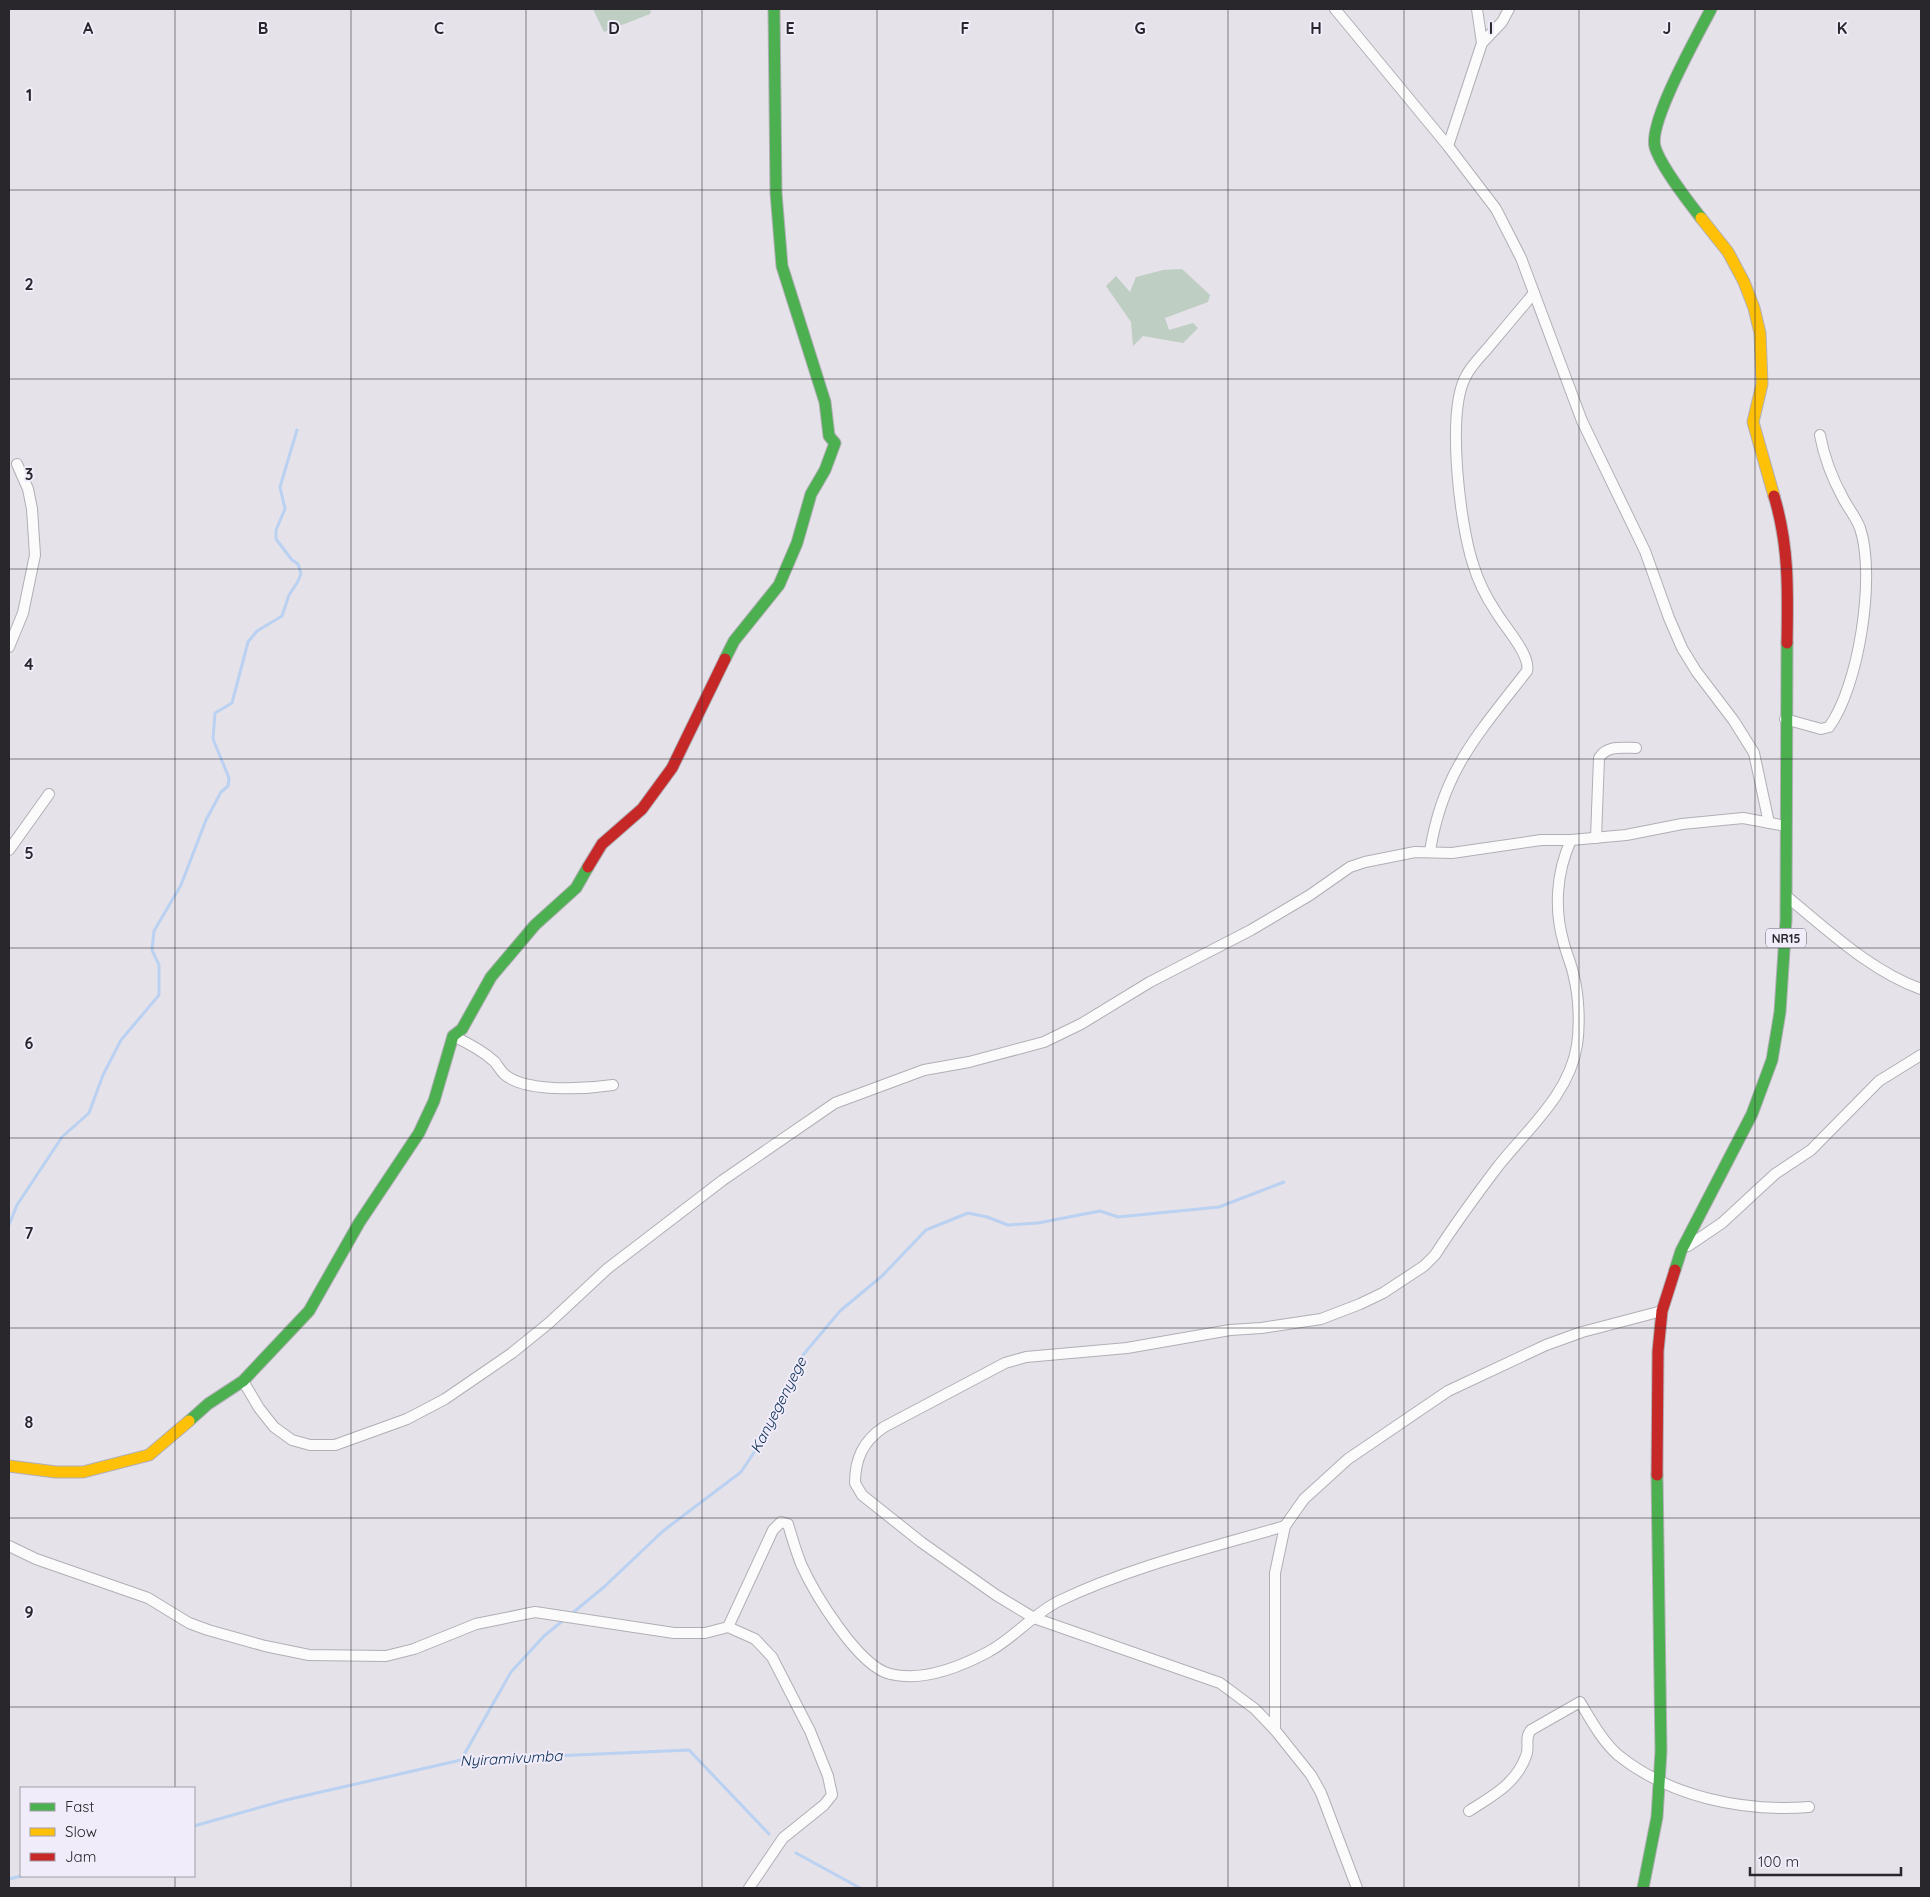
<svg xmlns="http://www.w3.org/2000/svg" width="1930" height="1897" font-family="Quicksand,sans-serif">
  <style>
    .green { fill: #becec3 }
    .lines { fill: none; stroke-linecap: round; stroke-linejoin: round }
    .stream { stroke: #bad1f2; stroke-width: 3 }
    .street-casing { stroke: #b1afb5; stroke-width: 12 }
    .fast-casing { stroke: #b1afb5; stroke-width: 13 }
    .slow-casing { stroke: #b1afb5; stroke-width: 13 }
    .jam-casing { stroke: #b1afb5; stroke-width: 13 }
    .street { stroke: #fbfbfc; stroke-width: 10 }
    .fast { stroke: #4caf50; stroke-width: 11 }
    .slow { stroke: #ffc107; stroke-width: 11 }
    .jam { stroke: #c62828; stroke-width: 11 }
    .grid { fill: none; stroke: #29272c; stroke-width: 1; stroke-opacity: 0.55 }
    .labels { text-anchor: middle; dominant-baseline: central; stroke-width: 4; stroke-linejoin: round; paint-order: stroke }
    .shield { fill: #f1ecfa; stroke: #65626a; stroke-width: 1 }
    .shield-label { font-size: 12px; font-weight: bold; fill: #29272c }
    .water-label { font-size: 15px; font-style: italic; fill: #062a51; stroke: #f1ecfa }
    .grid-label { font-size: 16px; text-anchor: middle; font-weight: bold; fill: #29272c; stroke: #f1ecfa; stroke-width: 4; stroke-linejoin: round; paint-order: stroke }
  </style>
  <rect width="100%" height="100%" fill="#e5e2e9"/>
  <g class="green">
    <path d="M593,9H651L650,14L604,32Z"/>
    <path d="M1182,269L1210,295L1208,302L1165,318L1169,330L1193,323L1198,328L1183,343L1143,336L1133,346L1131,322L1106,286L1116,276L1130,292L1136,277L1163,270Z"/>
  </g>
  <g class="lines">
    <g class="stream">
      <path d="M9,1225L17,1205L62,1137L89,1113L103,1075L121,1040L159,995V965L152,950L154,931L181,885L206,820L221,792L228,786L229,778L213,739L215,713L232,703L248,642L257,631L282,616L289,595L297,583L301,574L298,564L292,560L276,539V530L285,509L280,487L297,430"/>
      <path d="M570,1615L604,1587L663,1531L741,1472L763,1439L803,1355L840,1311L882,1276L926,1230L968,1213L987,1217L1008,1225L1038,1223L1100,1211L1118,1217L1219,1207L1284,1182"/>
      <path d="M461,1760L511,1672L544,1636L565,1619"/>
      <path d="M194,1826L286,1800L461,1760L689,1750L769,1834"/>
      <path d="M796,1853L860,1888"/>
      <path d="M9,1879L21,1876"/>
    </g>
    <defs>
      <g id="street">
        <path d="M1335,9L1448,146L1496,209L1521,258L1582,421L1645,551L1669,618L1682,648L1696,671L1734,721L1754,753L1769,823"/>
        <path d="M1477,9L1482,43"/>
        <path d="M1448,146L1482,43L1502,22L1509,9"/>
        <path d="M9,647L23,613L35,555L32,509L28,489L17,464"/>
        <path d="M1785,719L1821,729L1829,727C1859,686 1876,576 1860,528C1856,517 1848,508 1843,498C1832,478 1824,457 1820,435"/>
        <path d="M1596,838L1599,758C1607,745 1622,748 1636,748"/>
        <path d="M9,850L49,794"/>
        <path d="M1430,851C1443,770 1479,733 1527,671C1531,655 1504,626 1496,612C1486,597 1478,581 1473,564C1460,525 1446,412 1466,376C1471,366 1480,357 1487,349C1503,330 1518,312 1534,293"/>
        <path d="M1786,896C1827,929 1870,971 1921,989"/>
        <path d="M453,1036C468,1043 482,1050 495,1062C498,1066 501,1071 504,1074C525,1093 586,1089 613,1085"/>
        <path d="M1688,1246L1722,1223L1775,1174L1811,1150L1879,1081L1921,1055"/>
        <path d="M243,1381L259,1408L274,1427L292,1440L310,1445H335L407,1419L445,1399L512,1353L549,1323L607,1269L723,1180L835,1103L924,1070L969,1062L1044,1042L1081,1024L1150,982L1251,930L1310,895L1350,867L1365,862L1415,852L1452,853L1541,840H1571L1626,835L1682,824L1743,818L1786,826"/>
        <path d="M9,1546L36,1559L148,1598L189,1623L208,1630L265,1646L309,1655L386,1656L414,1649L476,1624L535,1612L674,1633H705L728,1627L755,1639L772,1657L810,1731L828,1776L832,1795L824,1805L783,1838L749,1888"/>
        <path d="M728,1627L773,1530L781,1522L788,1524C792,1538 796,1551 801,1564C814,1593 858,1666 890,1674C923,1682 960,1667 988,1652C1014,1638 1033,1614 1059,1601C1130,1567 1210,1548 1285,1526"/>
        <path d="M1275,1730L1255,1709L1220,1683L1034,1618L996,1595L921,1542L862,1495L855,1483C855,1459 863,1441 884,1427L1005,1363L1026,1357L1127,1348L1230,1330L1261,1328L1321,1319L1360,1304L1383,1293L1424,1266L1435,1255C1455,1224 1477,1194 1499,1165C1528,1129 1570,1093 1577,1045C1580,1025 1579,997 1574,977C1572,966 1567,955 1564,944C1554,910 1556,873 1571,840"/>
        <path d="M1469,1811C1492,1796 1516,1784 1526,1756C1530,1747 1524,1738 1531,1730L1580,1702C1591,1720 1602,1741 1618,1755C1670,1797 1743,1812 1809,1807"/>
        <path d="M1357,1888L1321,1793L1311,1775L1275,1730V1573L1285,1526L1304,1499L1348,1459L1448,1391L1546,1345L1582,1332L1662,1311"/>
      </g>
      <g id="fast">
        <path d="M1701,218C1688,201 1661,167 1655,147C1648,122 1698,35 1711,9"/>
        <path d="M725,659L734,641L779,585L797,543L811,494L825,470L835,443L829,436L825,402L782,266L776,193L774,9"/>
        <path d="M1675,1270L1681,1251L1752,1114L1772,1060L1780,1012L1786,920L1787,643"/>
        <path d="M189,1421L208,1404L243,1381L309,1311L359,1223L419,1133L434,1101L453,1036L462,1029L491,977L535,925L576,888L588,867"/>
        <path d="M1643,1888L1657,1817L1661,1751L1657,1475"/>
      </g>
      <g id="slow">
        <path d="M1701,218L1728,252L1744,282L1754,308L1760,333L1762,384L1753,422L1774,496"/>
        <path d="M9,1466L56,1472H83L149,1455L189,1421"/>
      </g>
      <g id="jam">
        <path d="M1774,496C1789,545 1788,592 1787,643"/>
        <path d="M588,867L602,844L642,809L672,768L725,659"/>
        <path d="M1657,1475L1658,1351L1662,1311L1675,1270"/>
      </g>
    </defs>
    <use href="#street" class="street-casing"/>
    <use href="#fast" class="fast-casing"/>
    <use href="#slow" class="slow-casing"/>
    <use href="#jam" class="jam-casing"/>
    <use href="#street" class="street"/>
    <use href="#fast" class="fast"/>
    <use href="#slow" class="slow"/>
    <use href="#jam" class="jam"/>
  </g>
  <path class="grid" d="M175,9V1788M351,9V1888M526,9V1888M702,9V1888M877,9V1888M1053,9V1888M1228,9V1888M1404,9V1888M1579,9V1888M1755,9V1888M9,190H1921M9,379H1921M9,569H1921M9,759H1921M9,948H1921M9,1138H1921M9,1328H1921M9,1518H1921M9,1707H1921M175,1876V1888"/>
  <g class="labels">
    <rect class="shield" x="1766" y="928.5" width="40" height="19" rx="4"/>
    <g class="shield-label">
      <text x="1786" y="938">NR15</text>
    </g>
    <g class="water-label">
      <text transform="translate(778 1405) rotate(-63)">Kanyegenyege</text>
      <text transform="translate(511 1758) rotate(-3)">Nyiramivumba</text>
    </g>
  </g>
  <g class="grid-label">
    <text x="88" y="34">A</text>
    <text x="263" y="34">B</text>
    <text x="439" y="34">C</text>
    <text x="614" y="34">D</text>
    <text x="790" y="34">E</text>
    <text x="965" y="34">F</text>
    <text x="1140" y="34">G</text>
    <text x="1316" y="34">H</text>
    <text x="1491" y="34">I</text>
    <text x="1667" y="34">J</text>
    <text x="1842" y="34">K</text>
    <text x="29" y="101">1</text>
    <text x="29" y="290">2</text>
    <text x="29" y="480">3</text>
    <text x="29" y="670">4</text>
    <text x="29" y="859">5</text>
    <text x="29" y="1049">6</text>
    <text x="29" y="1239">7</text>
    <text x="29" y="1428">8</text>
    <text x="29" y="1618">9</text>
  </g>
  <rect width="1930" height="1897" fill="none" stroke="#29272c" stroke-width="20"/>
  <rect x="20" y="1787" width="175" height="90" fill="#f1ecfa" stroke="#a19da8"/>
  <rect x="30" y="1803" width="25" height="8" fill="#4caf50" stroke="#a19da8"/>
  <text x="65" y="1812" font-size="15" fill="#29272c">Fast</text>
  <rect x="30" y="1828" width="25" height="8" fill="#ffc107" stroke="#a19da8"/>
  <text x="65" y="1837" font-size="15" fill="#29272c">Slow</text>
  <rect x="30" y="1853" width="25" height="8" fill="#c62828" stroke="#a19da8"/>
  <text x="65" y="1862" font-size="15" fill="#29272c">Jam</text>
  <path d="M1750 1867v8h151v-8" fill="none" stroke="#29272c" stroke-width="2.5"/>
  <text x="1758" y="1867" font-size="15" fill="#29272c" stroke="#f1ecfa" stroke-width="4" paint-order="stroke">100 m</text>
</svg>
